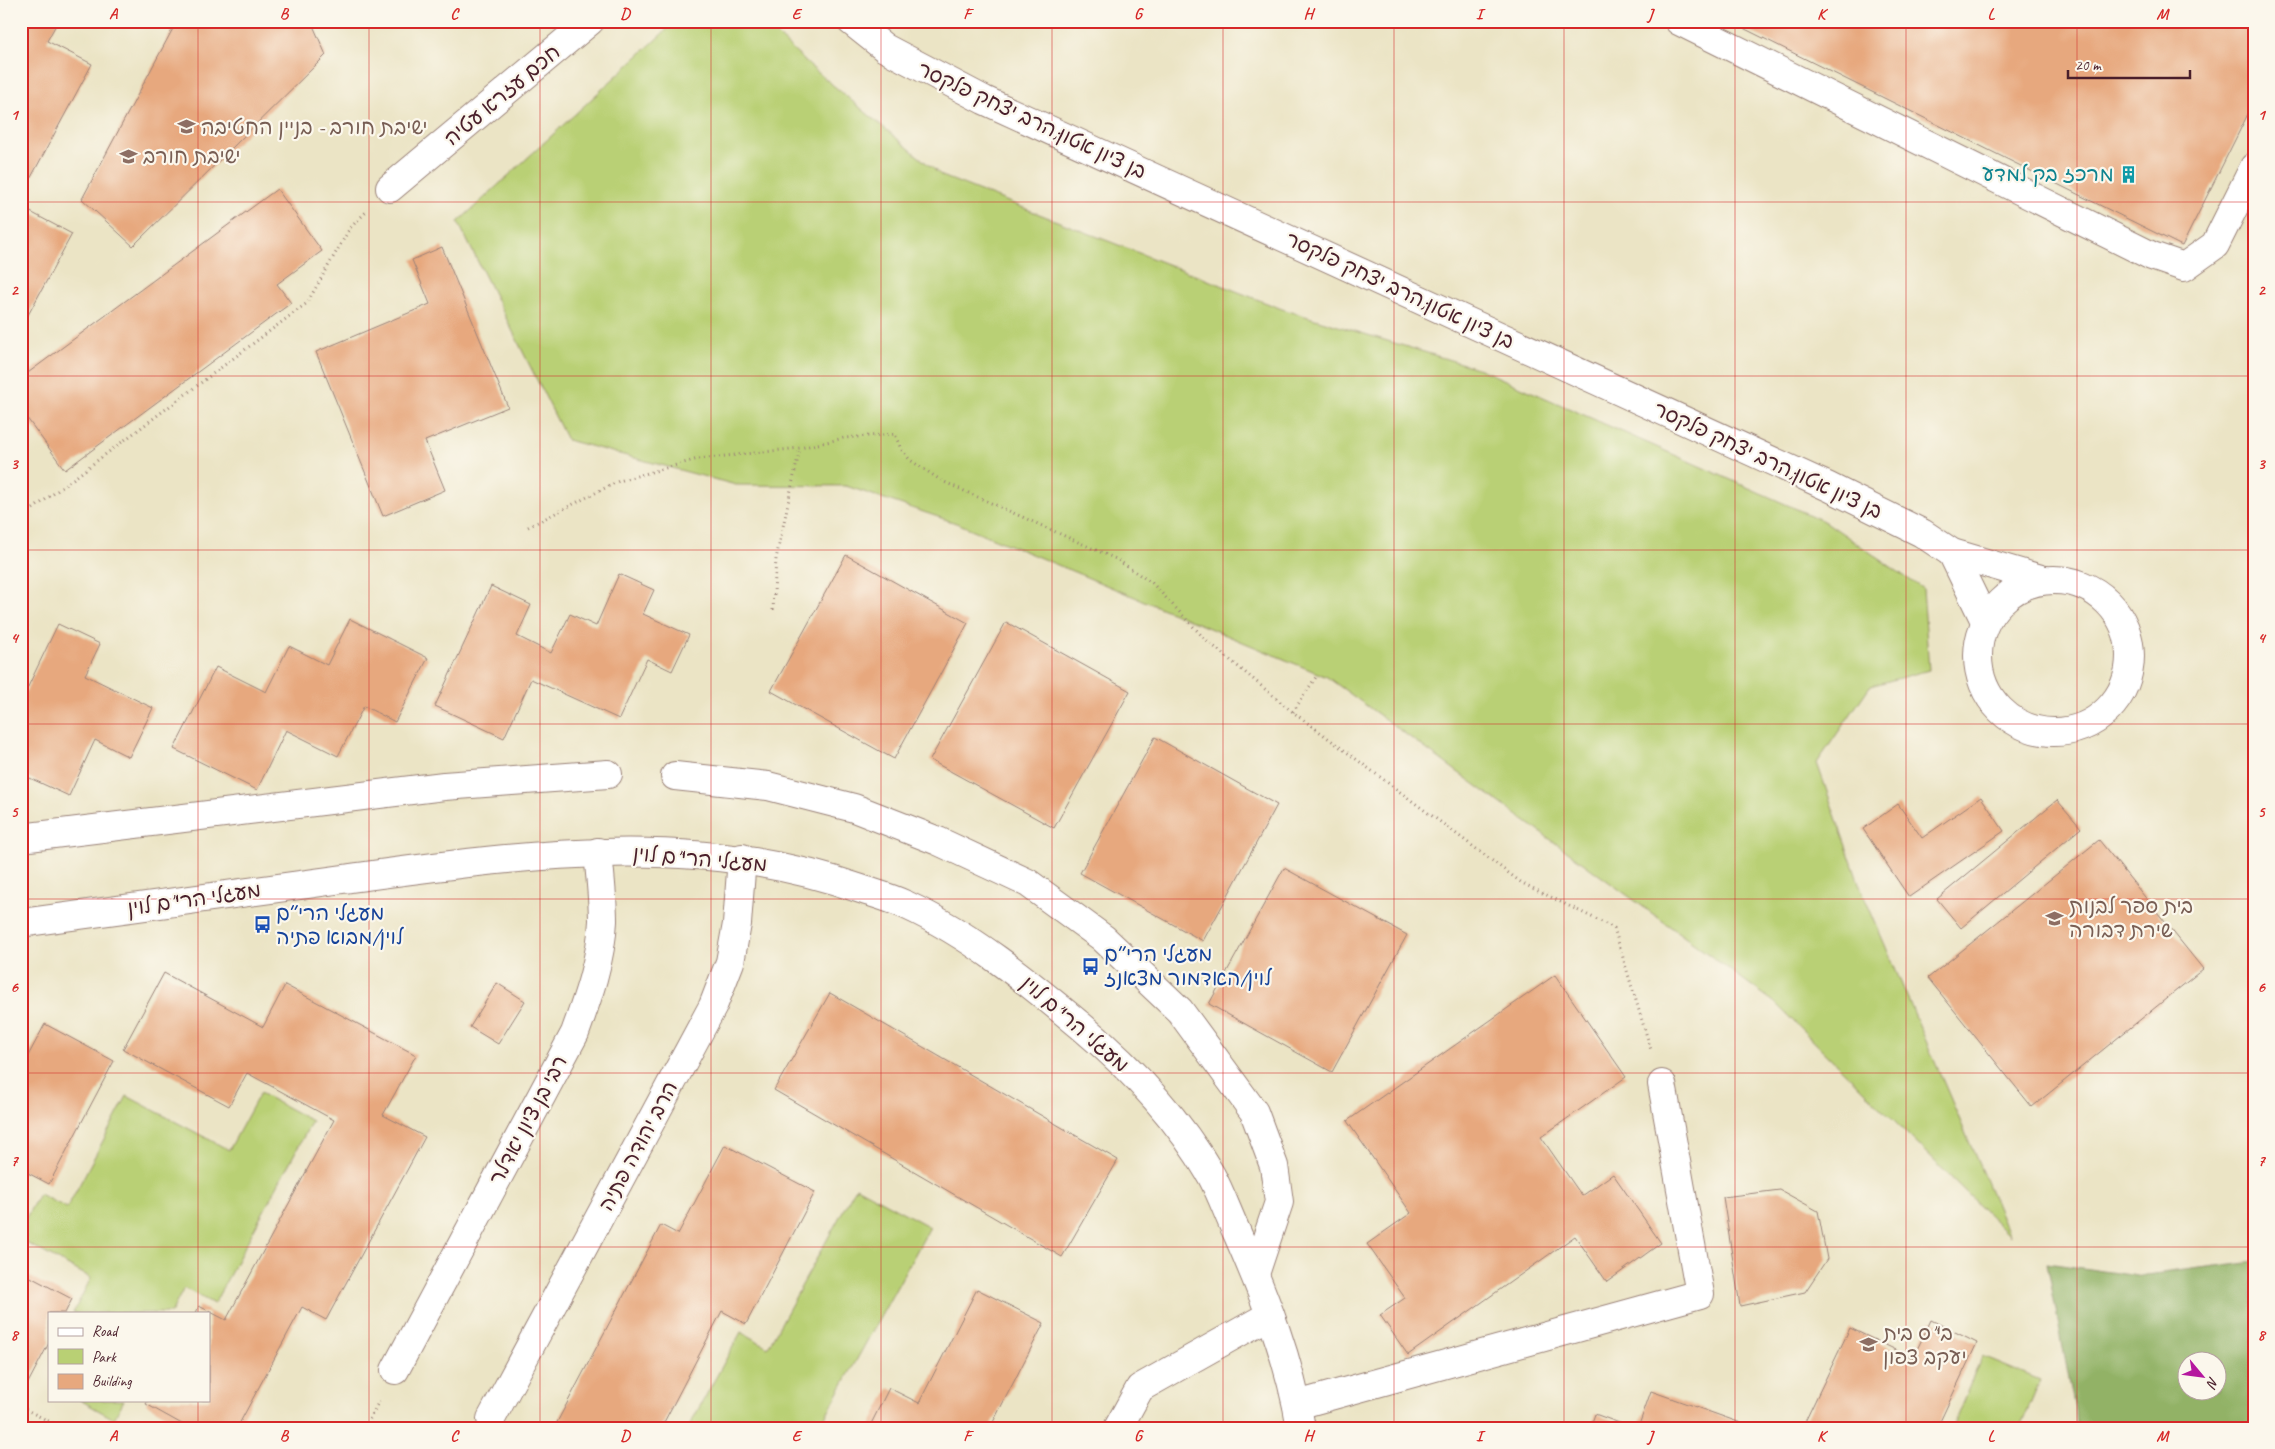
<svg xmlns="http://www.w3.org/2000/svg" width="2275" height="1449" font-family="Caveat,'Playpen Sans Hebrew',sans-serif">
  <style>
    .green { fill: #b9d074; stroke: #827850 }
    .forest { fill: #92b266; stroke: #6e6848; fill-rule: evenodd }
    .building { fill: #e7a87e }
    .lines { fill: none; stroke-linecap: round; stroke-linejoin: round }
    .minor-casing { stroke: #9a8278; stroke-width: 30 }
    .path { stroke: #9a8278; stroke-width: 3; stroke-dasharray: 1 4; stroke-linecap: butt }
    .minor { stroke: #fff; stroke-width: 28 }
    .grid { fill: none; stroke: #d62828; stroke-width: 1; stroke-opacity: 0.55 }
    .labels { text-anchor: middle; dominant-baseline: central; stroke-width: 4.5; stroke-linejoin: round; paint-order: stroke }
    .street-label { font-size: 21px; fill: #4a1f2b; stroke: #fbf7ec }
    .education-label { font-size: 21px; fill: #785e54; stroke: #fbf7ec; text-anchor: start }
    .culture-label { font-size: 21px; fill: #0d838f; stroke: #fbf7ec; text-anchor: end }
    .transit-label { font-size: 21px; fill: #164399; stroke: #fbf7ec; text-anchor: start }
    .neatline { fill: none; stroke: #d62828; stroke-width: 2 }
    .grid-label { font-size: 16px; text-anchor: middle; font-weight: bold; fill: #d62828 }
  </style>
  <rect width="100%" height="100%" fill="#fbf7ec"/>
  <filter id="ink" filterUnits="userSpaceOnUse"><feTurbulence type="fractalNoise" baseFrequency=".02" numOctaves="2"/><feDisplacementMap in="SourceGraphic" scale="10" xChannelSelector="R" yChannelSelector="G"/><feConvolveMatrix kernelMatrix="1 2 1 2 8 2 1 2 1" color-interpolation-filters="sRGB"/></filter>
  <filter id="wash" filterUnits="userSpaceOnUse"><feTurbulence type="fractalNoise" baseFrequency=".0096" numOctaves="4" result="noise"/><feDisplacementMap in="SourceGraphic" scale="20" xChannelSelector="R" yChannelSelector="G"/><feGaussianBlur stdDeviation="1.12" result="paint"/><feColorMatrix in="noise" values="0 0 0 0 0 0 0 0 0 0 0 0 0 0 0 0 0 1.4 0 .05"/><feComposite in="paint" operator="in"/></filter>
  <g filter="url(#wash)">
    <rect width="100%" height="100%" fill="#ebe4c5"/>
    <g class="green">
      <path d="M676,21H762L810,66L942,176L1282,309L1480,369L1826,522L1923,589L1929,670L1870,686L1817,763L1861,889L2009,1235L1774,1002L1327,677L959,524L846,486L736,485L567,440L458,222Z"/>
      <path d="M260,1093L312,1121L214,1304L184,1288L171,1313H73L91,1278L21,1240V1227L39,1194L67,1208L127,1096L229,1150Z"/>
      <path d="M856,1187L930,1227L819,1428H688L741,1332L768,1347Z"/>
      <path d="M1982,1356L2040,1380L2020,1428H1952Z"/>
      <path d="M80,1400H124L114,1419Z"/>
    </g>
    <path class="forest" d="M2254,1261V1428H2076L2075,1410L2047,1263L2138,1276ZM2188,1362H2218V1392H2188Z"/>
    <g id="blocks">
      <g class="building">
        <path d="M21,21H58L47,41L92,64L21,196Z"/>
        <path d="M177,21H311L326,55L133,246L82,199Z"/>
        <path d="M1729,21H2254V102L2182,246Z"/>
        <path d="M277,189L322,251L277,284L291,303L65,470L21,410V378Z"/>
        <path d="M21,207L72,234L21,328Z"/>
        <path d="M442,247L508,407L425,441L445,490L383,516L316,352L430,304L412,260Z"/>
        <path d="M846,555L968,623L894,759L771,691Z"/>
        <path d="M619,574L654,590L643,614L689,635L672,671L647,659L619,719L531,679L504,738L435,706L491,586L531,605L517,636L551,653L570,614L596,626Z"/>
        <path d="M350,619L428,658L395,722L364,706L338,756L286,730L257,790L174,749L216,667L266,692L289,646L327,665Z"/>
        <path d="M1006,622L1130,691L1054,828L930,760Z"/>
        <path d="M58,624L100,644L85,675L153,708L129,757L95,740L69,796L21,774V691L25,693Z"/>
        <path d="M1155,737L1277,805L1203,941L1080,873Z"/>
        <path d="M1981,797L2004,831L1909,897L1863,829L1898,804L1922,838Z"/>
        <path d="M2057,800L2081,828L1961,928L1937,899Z"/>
        <path d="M2099,840L2203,969L2032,1107L1928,978Z"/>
        <path d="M1284,868L1407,935L1332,1072L1209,1004Z"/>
        <path d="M164,973L263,1027L285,985L416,1055L383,1115L425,1137L326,1320L302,1307L237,1428H189L146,1404L148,1400H209V1313H196L199,1306L226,1320L334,1120L247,1073L229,1106L123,1049Z"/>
        <path d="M1555,975L1626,1077L1541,1137L1582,1196L1613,1174L1661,1243L1607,1282L1575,1236L1408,1355L1380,1315L1405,1298L1367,1244L1411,1213L1347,1121Z"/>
        <path d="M497,983L525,1001L498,1044L470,1027Z"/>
        <path d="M830,993L1118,1160L1062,1257L774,1090Z"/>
        <path d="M45,1024L114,1061L49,1184L24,1171L21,1177V1069Z"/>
        <path d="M725,1145L815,1192L746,1324L722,1311L661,1428H554L661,1225L678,1234Z"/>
        <path d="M1780,1190L1818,1211L1827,1259L1805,1292L1740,1306L1723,1197Z"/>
        <path d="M21,1272L72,1299L65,1313H49V1343L28,1383L21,1380Z"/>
        <path d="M977,1289L1044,1323L990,1428H869L889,1388L919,1403Z"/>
        <path d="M1931,1320L1977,1343L1937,1428H1802L1850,1328L1913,1358Z"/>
        <path d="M1651,1391L1741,1423L1740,1428H1638Z"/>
        <path d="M1595,1414L1633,1428H1590Z"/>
      </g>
    </g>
  </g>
  <g filter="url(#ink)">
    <use href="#blocks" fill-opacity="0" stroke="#9a8278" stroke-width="1"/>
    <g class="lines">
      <defs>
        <g id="minor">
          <path d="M851,21L885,48L984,100L1829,487L1922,533L1952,553L2044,580"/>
          <path d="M1679,21L2152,256L2184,267L2215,245L2254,167"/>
          <path d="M390,188L590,21"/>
          <path d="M1952,553L1985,621"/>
          <circle cx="2054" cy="656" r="76"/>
          <path d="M675,776L768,786L854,808L938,841L1028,883L1103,938L1180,1011L1254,1112L1274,1166L1279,1202L1255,1274"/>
          <path d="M21,838L444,786L608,774"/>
          <path d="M21,923C129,908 236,894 343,879C516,856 693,829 861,889C876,894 891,898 906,905C971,935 1026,980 1081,1026C1131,1068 1178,1118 1211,1175C1221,1193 1228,1214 1237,1233C1264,1295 1290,1360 1301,1428"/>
          <path d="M395,1370L575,1033C588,997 601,960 603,921C603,899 600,875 598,852"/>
          <path d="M1297,1405L1700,1294L1662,1084"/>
          <path d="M491,1419L713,1006L730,962L737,924L742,858"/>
          <path d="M1118,1428L1140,1388L1270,1315"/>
        </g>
      </defs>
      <use href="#minor" class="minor-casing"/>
      <g class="path">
        <path d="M21,518L307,303L350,228L366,212"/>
        <path d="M528,527L619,481L698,459L800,448L844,438L895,434L901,449L910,460L942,481L1116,559L1152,583L1205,639L1289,709L1522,883L1614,928L1651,1050"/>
        <path d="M773,610L776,559L800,448"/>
        <path d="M1293,712L1316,677"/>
        <path d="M21,1407L62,1428"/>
        <path d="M365,1428L379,1401"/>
      </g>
      <use href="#minor" class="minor"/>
    </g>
  </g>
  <path class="grid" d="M198,21V1313M369,21V1428M540,21V1428M711,21V1428M881,21V1428M1052,21V1428M1223,21V1428M1394,21V1428M1564,21V1428M1735,21V1428M1906,21V1428M2077,21V1428M21,202H2254M21,376H2254M21,550H2254M21,724H2254M21,899H2254M21,1073H2254M21,1247H2254M198,1400V1428"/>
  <defs>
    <symbol id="school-bare" viewBox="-9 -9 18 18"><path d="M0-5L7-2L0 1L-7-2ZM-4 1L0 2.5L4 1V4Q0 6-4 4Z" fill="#8d6e63" stroke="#fbf7ec" stroke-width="2.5" paint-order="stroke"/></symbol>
    <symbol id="building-bare" viewBox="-9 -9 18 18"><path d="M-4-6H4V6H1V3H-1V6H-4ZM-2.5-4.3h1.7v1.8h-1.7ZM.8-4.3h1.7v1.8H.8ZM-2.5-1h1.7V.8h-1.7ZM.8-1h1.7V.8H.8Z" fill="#0f9aa8" stroke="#fbf7ec" stroke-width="2.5" paint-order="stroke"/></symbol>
    <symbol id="bus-bare" viewBox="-9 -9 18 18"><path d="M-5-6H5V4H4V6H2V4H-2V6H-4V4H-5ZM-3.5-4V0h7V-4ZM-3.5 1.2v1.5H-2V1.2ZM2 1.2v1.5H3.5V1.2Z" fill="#1a4fb4" stroke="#fbf7ec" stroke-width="2.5" paint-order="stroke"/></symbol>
  </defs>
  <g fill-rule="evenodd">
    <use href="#school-bare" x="174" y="114" width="25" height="25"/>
    <use href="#school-bare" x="116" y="144" width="25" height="25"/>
    <use href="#building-bare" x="2116" y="162" width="25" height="25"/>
    <use href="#school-bare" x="2042" y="906" width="25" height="25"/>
    <use href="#bus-bare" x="250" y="912" width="25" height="25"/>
    <use href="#bus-bare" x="1078" y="954" width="25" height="25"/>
    <use href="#school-bare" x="1856" y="1332" width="25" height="25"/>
  </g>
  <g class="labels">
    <g class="street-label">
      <text transform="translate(502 95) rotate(-40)">חכם עזרא עטיה</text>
      <text transform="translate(1032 120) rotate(25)">בן ציון אטון;הרב יצחק פלקסר</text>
      <text transform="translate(1400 290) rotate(25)">בן ציון אטון;הרב יצחק פלקסר</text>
      <text transform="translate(1768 460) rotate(25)">בן ציון אטון;הרב יצחק פלקסר</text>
      <text transform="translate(700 859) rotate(5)">מעגלי הרי''ם לוין</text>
      <text transform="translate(194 899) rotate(-8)">מעגלי הרי''ם לוין</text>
      <text transform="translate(1075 1024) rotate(41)">מעגלי הרי''ם לוין</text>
      <text transform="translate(528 1120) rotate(-62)">רבי בן ציון יאדלר</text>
      <text transform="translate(638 1146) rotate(-62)">הרב יהודה פתיה</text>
    </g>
    <g class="education-label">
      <text x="201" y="127">ישיבת חורב - בניין החטיבה</text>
      <text x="143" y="156">ישיבת חורב</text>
      <text x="2069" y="906">בית ספר לבנות<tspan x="2069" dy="24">שירת דבורה</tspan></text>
      <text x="1883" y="1333">בי"ס בית<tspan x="1883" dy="24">יעקב צפון</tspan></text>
    </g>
    <g class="culture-label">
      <text x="2114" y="174">מרכז בק למדע</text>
    </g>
    <g class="transit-label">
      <text x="276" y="913">מעגלי הרי״ם<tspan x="276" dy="24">לוין/מבוא פתיה</tspan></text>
      <text x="1104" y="954">מעגלי הרי״ם<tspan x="1104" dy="24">לוין/האדמור מצאנז</tspan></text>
    </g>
  </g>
  <rect width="2275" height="1449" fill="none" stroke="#fbf7ec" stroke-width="55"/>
  <rect x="48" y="1312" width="162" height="90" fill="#fbf7ec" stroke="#b4a19f"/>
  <rect x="58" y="1328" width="25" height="8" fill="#ffffff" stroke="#b4a19f"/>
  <text x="92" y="1336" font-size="15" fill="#4a1f2b">Road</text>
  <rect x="58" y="1349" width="25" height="15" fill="#b9d074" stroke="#b4a19f"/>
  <text x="92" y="1362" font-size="15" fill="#4a1f2b">Park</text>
  <rect x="58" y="1374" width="25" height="15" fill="#e7a87e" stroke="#b4a19f"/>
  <text x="92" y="1386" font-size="15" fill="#4a1f2b">Building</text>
  <g transform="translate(2202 1376) rotate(119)"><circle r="24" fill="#fbf7ec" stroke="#b4a19f"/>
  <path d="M0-4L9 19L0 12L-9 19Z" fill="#b5179e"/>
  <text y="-8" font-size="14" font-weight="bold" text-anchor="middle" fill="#4a1f2b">N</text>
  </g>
  <path d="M2068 70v8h122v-8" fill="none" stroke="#4a1f2b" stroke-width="2.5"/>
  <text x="2075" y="70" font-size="15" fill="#4a1f2b" stroke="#fbf7ec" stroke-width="4" paint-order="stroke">20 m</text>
  <rect x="28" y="28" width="2220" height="1394" class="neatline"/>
  <g class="grid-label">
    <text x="113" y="19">A</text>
    <text x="284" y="19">B</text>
    <text x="454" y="19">C</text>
    <text x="625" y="19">D</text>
    <text x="796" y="19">E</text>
    <text x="967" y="19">F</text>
    <text x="1138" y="19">G</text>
    <text x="1308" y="19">H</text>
    <text x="1479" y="19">I</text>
    <text x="1650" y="19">J</text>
    <text x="1821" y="19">K</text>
    <text x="1991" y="19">L</text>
    <text x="2162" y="19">M</text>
    <text x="14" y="120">1</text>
    <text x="2261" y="120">1</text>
    <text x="14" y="295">2</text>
    <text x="2261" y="295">2</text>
    <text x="14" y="469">3</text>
    <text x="2261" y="469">3</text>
    <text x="14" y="643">4</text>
    <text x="2261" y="643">4</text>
    <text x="14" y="817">5</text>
    <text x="2261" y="817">5</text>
    <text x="14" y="992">6</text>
    <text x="2261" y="992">6</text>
    <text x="14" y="1166">7</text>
    <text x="2261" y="1166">7</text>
    <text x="14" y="1340">8</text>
    <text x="2261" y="1340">8</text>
    <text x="113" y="1441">A</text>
    <text x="284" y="1441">B</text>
    <text x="454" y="1441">C</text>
    <text x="625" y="1441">D</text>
    <text x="796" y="1441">E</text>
    <text x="967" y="1441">F</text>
    <text x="1138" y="1441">G</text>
    <text x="1308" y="1441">H</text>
    <text x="1479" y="1441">I</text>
    <text x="1650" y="1441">J</text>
    <text x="1821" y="1441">K</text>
    <text x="1991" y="1441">L</text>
    <text x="2162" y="1441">M</text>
  </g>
</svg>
